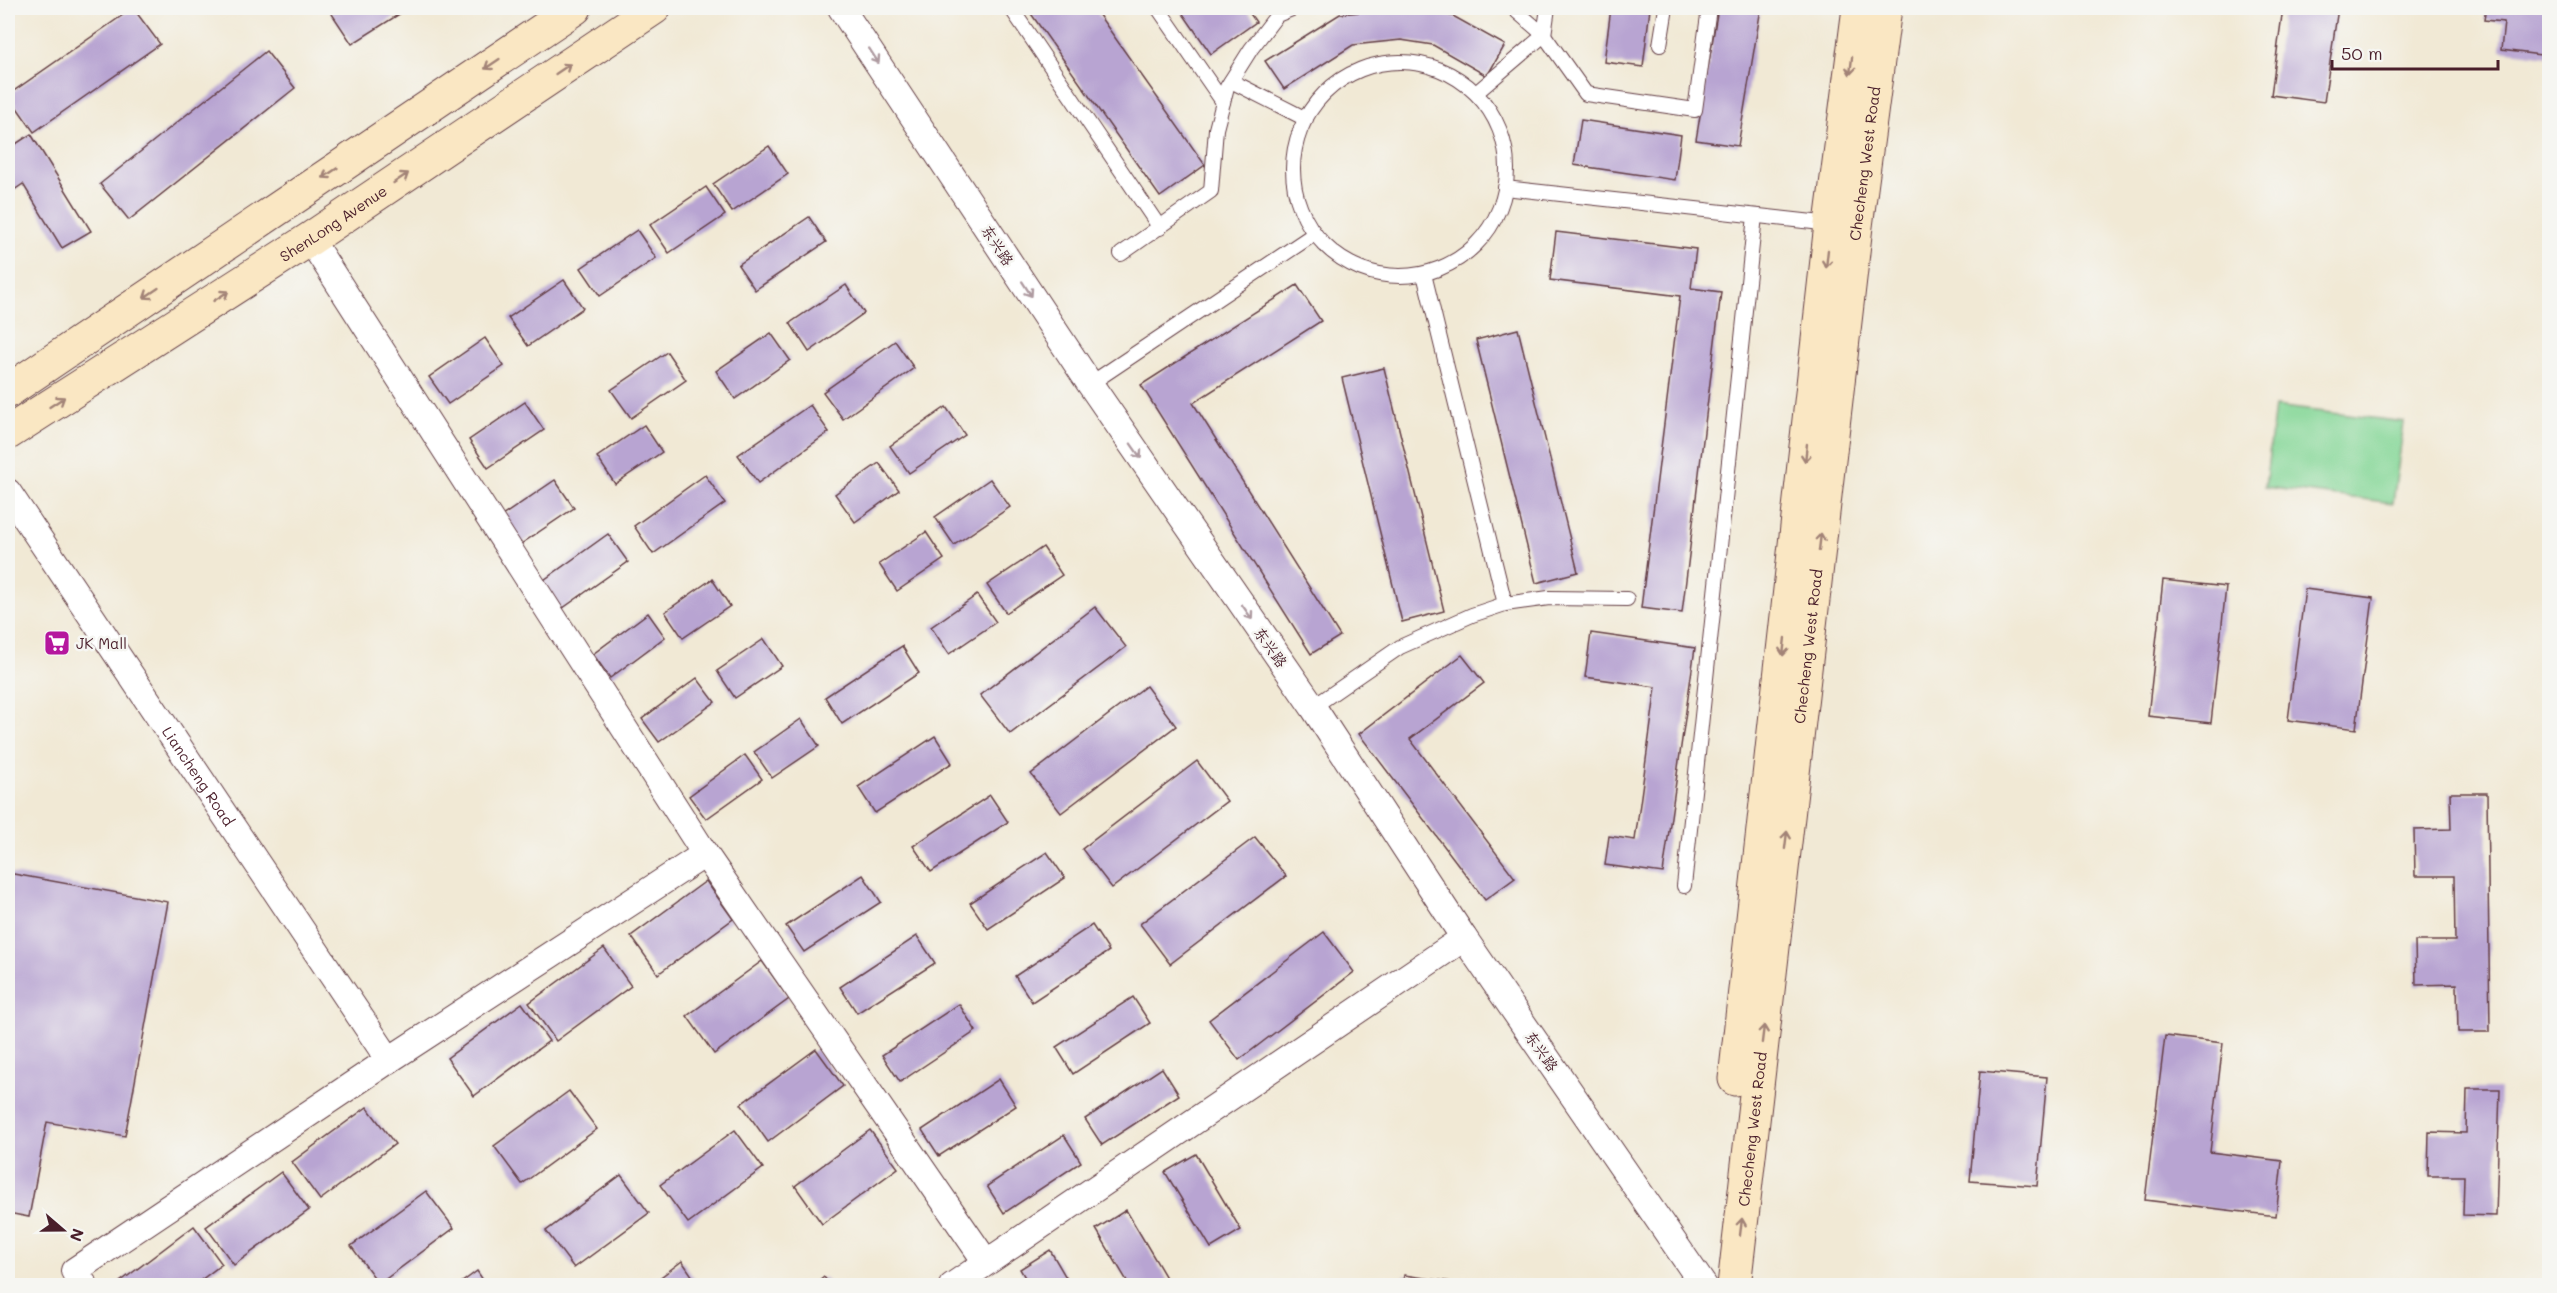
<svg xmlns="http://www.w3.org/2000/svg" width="2557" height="1293" font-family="Mali,'LXGW WenKai TC',sans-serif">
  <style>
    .green { fill: #86d798; stroke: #687b62; stroke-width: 1.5 }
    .building { fill: #b8a4d2 }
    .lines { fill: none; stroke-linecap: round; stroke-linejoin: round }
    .service-casing { stroke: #633d44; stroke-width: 16 }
    .minor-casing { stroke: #633d44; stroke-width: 28 }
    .secondary-casing { stroke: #633d44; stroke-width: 35 }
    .service { stroke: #fff; stroke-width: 14 }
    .minor { stroke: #fff; stroke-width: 26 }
    .secondary { stroke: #fae7c3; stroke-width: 33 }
    .oneway { stroke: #ae9aa0 }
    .oneway2 { stroke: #a28377 }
    .labels { text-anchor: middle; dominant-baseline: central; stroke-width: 5; stroke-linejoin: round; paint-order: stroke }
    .street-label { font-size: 15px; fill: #4a1f2b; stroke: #f6f6f2 }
    .poi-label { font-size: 15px; fill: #4a1f2b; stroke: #f6f6f2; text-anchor: start }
  </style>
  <rect width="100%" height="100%" fill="#f6f6f2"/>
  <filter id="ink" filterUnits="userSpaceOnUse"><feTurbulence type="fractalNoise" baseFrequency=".0167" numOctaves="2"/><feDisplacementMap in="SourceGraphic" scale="12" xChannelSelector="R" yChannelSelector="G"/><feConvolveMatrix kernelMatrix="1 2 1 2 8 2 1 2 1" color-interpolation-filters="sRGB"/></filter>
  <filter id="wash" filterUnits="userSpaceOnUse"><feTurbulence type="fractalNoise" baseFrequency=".008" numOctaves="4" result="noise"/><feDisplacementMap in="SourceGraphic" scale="24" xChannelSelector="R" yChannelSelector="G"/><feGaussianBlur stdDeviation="1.35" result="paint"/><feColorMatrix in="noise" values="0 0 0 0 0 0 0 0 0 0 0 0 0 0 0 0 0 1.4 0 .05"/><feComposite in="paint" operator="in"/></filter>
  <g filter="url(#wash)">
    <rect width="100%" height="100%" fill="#f1e9d5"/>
    <path class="green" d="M2275,406L2404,422L2393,503L2265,487Z"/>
    <g id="blocks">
      <g class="building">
        <path d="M133,8L160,44L34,132L8,95Z"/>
        <path d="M328,8H409L352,44Z"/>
        <path d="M1027,8H1094L1205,165L1160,197Z"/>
        <path d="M1179,8H1246L1256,22L1211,54Z"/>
        <path d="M1401,8L1453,16L1505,45L1487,76L1433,45L1401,40L1353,45L1284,89L1265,61L1340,14Z"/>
        <path d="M1611,8H1650L1643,67L1604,62Z"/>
        <path d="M1718,8H1761L1738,146L1696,140Z"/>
        <path d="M2283,8H2338L2324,102L2271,95Z"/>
        <path d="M2486,8H2550L2549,56L2501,50L2504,22L2484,20Z"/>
        <path d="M266,51L295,88L129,220L100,184Z"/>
        <path d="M1581,120L1681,135L1675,180L1574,165Z"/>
        <path d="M31,134L91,231L62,248L23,184L8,194V149Z"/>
        <path d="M769,146L788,174L732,212L713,184Z"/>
        <path d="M706,187L725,215L669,253L650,225Z"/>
        <path d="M809,217L826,242L755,290L738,265Z"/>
        <path d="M637,230L656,258L600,296L581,268Z"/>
        <path d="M1556,232L1696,249L1691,288L1721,292L1682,613L1641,608L1680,296L1550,280Z"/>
        <path d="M564,280L583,308L528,346L508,318Z"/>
        <path d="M846,285L864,313L809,352L790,323Z"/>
        <path d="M1297,285L1321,321L1193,403L1340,636L1311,654L1141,385Z"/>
        <path d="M1518,329L1578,572L1536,583L1476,340Z"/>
        <path d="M771,333L790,360L735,399L716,371Z"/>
        <path d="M485,338L504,366L448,404L429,377Z"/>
        <path d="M895,341L914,368L843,419L823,392Z"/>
        <path d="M667,352L686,380L631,418L611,390Z"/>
        <path d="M1384,368L1444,611L1402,622L1342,378Z"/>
        <path d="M525,402L544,430L488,468L469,440Z"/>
        <path d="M810,405L829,432L758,483L738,455Z"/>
        <path d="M946,407L965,435L909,473L890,446Z"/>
        <path d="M644,425L662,452L615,484L597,457Z"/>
        <path d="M879,463L899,490L855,522L835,494Z"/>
        <path d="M705,475L725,503L653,554L634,526Z"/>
        <path d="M990,479L1010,507L954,545L935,517Z"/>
        <path d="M555,480L574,508L518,546L499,518Z"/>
        <path d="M926,532L944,559L897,591L879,564Z"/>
        <path d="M608,534L628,562L556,613L537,585Z"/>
        <path d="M1043,547L1062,575L1006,613L987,585Z"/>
        <path d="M712,579L730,606L683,638L665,612Z"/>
        <path d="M2163,580L2226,587L2211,723L2148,716Z"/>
        <path d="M2305,589L2373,598L2356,729L2288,720Z"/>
        <path d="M977,595L996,622L949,654L931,627Z"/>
        <path d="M1095,607L1126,647L1010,734L980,695Z"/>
        <path d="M648,613L665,637L610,678L593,654Z"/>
        <path d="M1591,633L1695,648L1663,873L1605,865L1609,836L1635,840L1656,687L1585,677Z"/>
        <path d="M764,639L782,666L735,698L717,671Z"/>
        <path d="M902,646L919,673L842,724L825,697Z"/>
        <path d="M1462,655L1484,683L1410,739L1515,878L1485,900L1359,734Z"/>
        <path d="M697,678L715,702L659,742L642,719Z"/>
        <path d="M1146,686L1176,726L1061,813L1031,774Z"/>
        <path d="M801,719L819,746L772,778L754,752Z"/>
        <path d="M935,736L952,763L875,813L858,787Z"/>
        <path d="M745,755L762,779L706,819L689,796Z"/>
        <path d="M1197,761L1227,801L1112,888L1082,849Z"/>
        <path d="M2450,793H2487L2490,1032H2458L2457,984L2416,985L2415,941H2455L2454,876H2415L2414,830L2451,829Z"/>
        <path d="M990,795L1008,822L931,872L913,846Z"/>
        <path d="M1255,837L1286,876L1170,964L1140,924Z"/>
        <path d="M1047,852L1065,878L988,929L970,903Z"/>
        <path d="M8,873L168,902L125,1136L47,1122L29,1217L8,1213Z"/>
        <path d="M863,875L881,902L804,952L786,926Z"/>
        <path d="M706,881L733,919L658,974L631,936Z"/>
        <path d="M1092,925L1109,951L1032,1002L1015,976Z"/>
        <path d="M1324,932L1354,972L1239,1060L1209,1020Z"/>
        <path d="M917,936L935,963L857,1013L840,987Z"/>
        <path d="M604,948L631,986L556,1041L529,1003Z"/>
        <path d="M762,961L789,999L714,1054L687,1016Z"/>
        <path d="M1133,997L1150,1023L1073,1074L1056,1047Z"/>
        <path d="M522,1003L549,1041L474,1096L447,1058Z"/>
        <path d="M959,1004L976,1031L900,1082L882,1055Z"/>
        <path d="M2165,1036L2223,1043L2210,1152L2282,1161L2276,1216L2145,1200Z"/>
        <path d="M816,1049L843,1086L768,1142L741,1104Z"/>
        <path d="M1162,1068L1179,1095L1102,1145L1085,1119Z"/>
        <path d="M1980,1071L2047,1077L2037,1186L1970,1181Z"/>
        <path d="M999,1079L1016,1106L939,1156L922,1130Z"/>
        <path d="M2467,1089H2500L2496,1216L2463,1215L2464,1176H2428L2429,1132L2466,1133Z"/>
        <path d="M569,1091L597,1129L522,1184L494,1146Z"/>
        <path d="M367,1107L395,1144L320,1200L292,1162Z"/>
        <path d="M735,1130L763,1168L688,1223L660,1185Z"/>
        <path d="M870,1130L898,1168L822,1224L795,1186Z"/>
        <path d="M1064,1135L1081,1162L1004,1213L987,1186Z"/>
        <path d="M1196,1154L1241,1230L1211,1248L1165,1172Z"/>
        <path d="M281,1172L309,1210L234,1265L206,1227Z"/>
        <path d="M621,1175L649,1213L574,1268L546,1231Z"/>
        <path d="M426,1191L454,1228L379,1284L351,1246Z"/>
        <path d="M1126,1210L1171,1286H1130L1096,1229Z"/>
        <path d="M194,1226L222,1264L193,1286H122L120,1282Z"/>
        <path d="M1050,1250L1071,1286H1030L1020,1269Z"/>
        <path d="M682,1261L699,1286H649Z"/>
        <path d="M477,1271L487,1286H457Z"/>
        <path d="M1404,1275L1453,1282L1452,1286H1402Z"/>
        <path d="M824,1277L831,1286H813Z"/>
      </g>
    </g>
  </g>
  <g filter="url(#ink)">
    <use href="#blocks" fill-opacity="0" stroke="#633d44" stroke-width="1.5"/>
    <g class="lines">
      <defs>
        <g id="service">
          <path d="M1011,8L1160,228"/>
          <path d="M1158,8L1223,102"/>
          <path d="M1513,8L1544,35L1586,94L1695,110L1709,8"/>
          <path d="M1660,45L1666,8"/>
          <circle cx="1400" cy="169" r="107"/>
          <path d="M1231,81L1306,119"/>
          <path d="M1476,93L1544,35L1548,8"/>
          <path d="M1505,188L1831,224"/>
          <path d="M1121,254L1211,191L1216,129L1227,87L1251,49L1277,15L1294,8"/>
          <path d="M1424,274L1505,604"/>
          <path d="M1090,384L1314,234"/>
          <path d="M1313,707L1400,647L1472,615L1505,604L1549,598L1627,599"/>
          <path d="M1684,886L1755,216"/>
        </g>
        <g id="minor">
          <path d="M841,8L1090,384L1313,707L1464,938L1704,1286"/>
          <path d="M310,239L705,854L986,1262"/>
          <path id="s1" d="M8,492L389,1060"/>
          <path d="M85,1286L74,1271L389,1060L705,854"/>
          <path d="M952,1286L1464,938"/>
        </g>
        <g id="secondary">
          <path d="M8,391L575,8"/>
          <path id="s2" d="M8,433L310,239L654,8"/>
          <path d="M1735,1079L1831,224L1859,8"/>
          <path id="s3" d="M1734,1286L1856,226L1885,8"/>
        </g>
      </defs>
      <use href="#service" class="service-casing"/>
      <use href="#minor" class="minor-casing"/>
      <use href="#secondary" class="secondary-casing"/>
      <use href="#service" class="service"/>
      <use href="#minor" class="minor"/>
      <use href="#secondary" class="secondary"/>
    </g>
    <defs><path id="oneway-shaft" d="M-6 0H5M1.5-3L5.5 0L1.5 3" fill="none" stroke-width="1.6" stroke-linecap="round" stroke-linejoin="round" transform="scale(1.5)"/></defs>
    <g class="oneway">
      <use href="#oneway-shaft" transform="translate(874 56) rotate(57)"/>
      <use href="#oneway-shaft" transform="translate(1027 289) rotate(57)"/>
      <use href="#oneway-shaft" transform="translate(1136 451) rotate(55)"/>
      <use href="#oneway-shaft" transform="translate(1247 612) rotate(55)"/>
    </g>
    <g class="oneway2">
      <use href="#oneway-shaft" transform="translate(492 64) rotate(146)"/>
      <use href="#oneway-shaft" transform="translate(1851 66) rotate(97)"/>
      <use href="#oneway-shaft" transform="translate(563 69) rotate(-34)"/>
      <use href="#oneway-shaft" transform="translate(330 173) rotate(146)"/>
      <use href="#oneway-shaft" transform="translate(401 178) rotate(-34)"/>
      <use href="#oneway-shaft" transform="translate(1827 259) rotate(96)"/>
      <use href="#oneway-shaft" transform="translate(151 293) rotate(146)"/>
      <use href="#oneway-shaft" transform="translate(221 296) rotate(-33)"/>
      <use href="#oneway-shaft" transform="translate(57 402) rotate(-33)"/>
      <use href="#oneway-shaft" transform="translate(1806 453) rotate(96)"/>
      <use href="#oneway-shaft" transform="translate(1820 542) rotate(-83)"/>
      <use href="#oneway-shaft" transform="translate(1784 647) rotate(96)"/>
      <use href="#oneway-shaft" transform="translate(1786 840) rotate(-83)"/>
      <use href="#oneway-shaft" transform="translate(1763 1034) rotate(-83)"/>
      <use href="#oneway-shaft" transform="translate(1741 1227) rotate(-83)"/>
    </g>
  </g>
  <defs>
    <symbol id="supermarket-square" viewBox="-11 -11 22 22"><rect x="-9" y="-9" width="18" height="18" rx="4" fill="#b5179e" stroke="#f6f6f2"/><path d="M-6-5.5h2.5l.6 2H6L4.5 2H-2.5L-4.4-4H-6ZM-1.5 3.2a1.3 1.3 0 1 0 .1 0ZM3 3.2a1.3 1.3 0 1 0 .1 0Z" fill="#fff"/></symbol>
  </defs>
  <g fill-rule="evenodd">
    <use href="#supermarket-square" x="42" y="628" width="30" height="30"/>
  </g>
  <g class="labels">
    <g class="street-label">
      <text stroke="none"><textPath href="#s3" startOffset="1130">Checheng West Road</textPath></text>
      <text stroke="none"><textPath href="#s2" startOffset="387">ShenLong Avenue</textPath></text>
      <text transform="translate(998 245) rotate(57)">东兴路</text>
      <text stroke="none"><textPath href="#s3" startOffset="644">Checheng West Road</textPath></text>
      <text transform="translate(1271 647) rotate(55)">东兴路</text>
      <text stroke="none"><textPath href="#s1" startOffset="342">Liancheng Road</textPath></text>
      <text transform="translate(1542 1051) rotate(55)">东兴路</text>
      <text stroke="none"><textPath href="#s3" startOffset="158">Checheng West Road</textPath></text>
    </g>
    <g class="poi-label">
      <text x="76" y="643">JK Mall</text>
    </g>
  </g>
  <rect width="2557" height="1293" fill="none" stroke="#f6f6f2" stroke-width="30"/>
  <g transform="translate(63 1230) rotate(110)" stroke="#f6f6f2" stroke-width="4.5" paint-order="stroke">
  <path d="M0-4.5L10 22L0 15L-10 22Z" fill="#4a1f2b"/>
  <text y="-9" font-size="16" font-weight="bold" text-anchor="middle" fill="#4a1f2b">N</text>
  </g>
  <path d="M2332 60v9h166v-9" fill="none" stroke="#4a1f2b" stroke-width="3"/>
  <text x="2341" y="60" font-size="18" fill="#4a1f2b" stroke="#f6f6f2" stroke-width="4.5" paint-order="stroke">50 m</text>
</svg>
